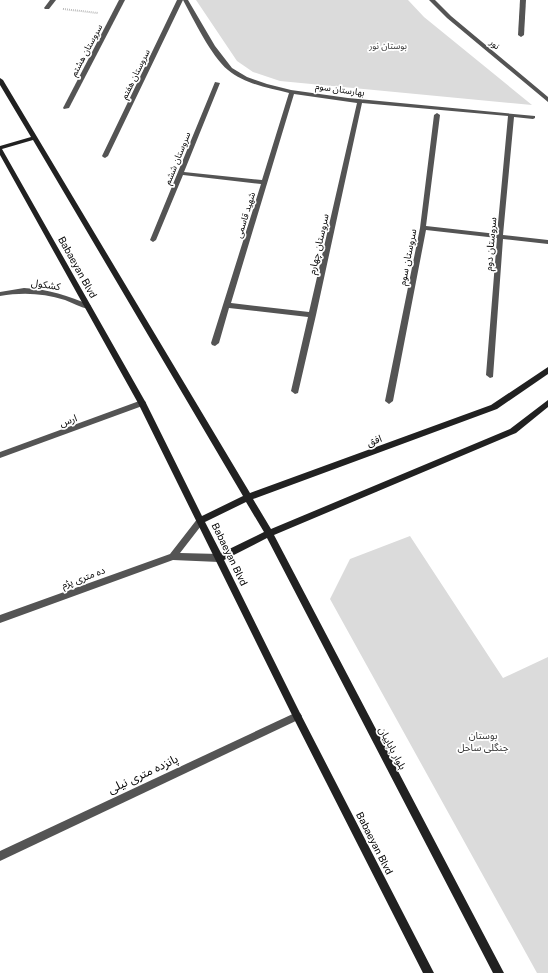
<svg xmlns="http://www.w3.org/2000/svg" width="548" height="973" font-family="'Public Sans','Noto Sans Arabic',sans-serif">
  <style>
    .green { fill: #dbdbdb }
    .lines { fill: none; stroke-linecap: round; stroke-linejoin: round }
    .path { stroke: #767676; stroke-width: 2; stroke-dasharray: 0.5 1.5; stroke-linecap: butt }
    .minor { fill: #545454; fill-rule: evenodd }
    .secondary { fill: #212121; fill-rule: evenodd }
    .labels { text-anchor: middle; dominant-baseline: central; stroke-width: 3.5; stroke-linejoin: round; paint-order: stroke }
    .far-street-label { font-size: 9px; fill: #000; stroke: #fff }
    .far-park-label { font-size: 9px; fill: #323232; stroke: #fff }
    .street-label { font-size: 10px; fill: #000; stroke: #fff }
    .park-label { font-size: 10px; fill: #323232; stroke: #fff }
    .near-street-label { font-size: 12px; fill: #000; stroke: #fff }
  </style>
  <rect width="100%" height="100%" fill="#fff"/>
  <g class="green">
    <path d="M196,0H408L424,17L532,105L280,81L253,72L237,61Z"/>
    <path d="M410,536L503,678L548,657V973H537L330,599L350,559Z"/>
  </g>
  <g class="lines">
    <path class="path" d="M63,9L98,13"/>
    <g class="minor">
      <path d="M50,0H56L49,9H45L44,8Z"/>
      <path d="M119,0H125L69,108L64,109L63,108Z"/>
      <path d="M177,0H188L215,46L232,68L247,77L267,84L291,90L348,98L535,116V118L533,119L514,117L503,235L548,240V244L503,239L493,377L490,378L486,375L497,238L426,230L393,401L389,404L385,401L420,228L434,115L437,113L440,115L426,226L497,234L508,116L362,103L316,315L298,393L295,394L291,391L308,317L229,308L219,343L215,346L212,345L211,343L261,184L183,175L156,240L153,242L150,240L215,82L220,83L184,172L262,180L289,93C268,88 245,84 228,70C211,56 194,20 183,0L108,156L105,158L103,157L102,156ZM294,94L357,103L309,312L231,303Z"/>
      <path d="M429,0H435L451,16L548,97V102L447,18Z"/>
      <path d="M520,0H526L524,35L521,37L518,35Z"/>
      <path d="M24,288C48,289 69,296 90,305L91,307L88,309C80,307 73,303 65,300C43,293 22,292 0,296V292Z"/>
      <path d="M142,400L145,401L146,403L145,405L0,458V452Z"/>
      <path d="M201,517L204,518L205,520L204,522L180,553L219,554L222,555L223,558L222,561L219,562L173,560L0,623V615L170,554L198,518Z"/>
      <path d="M297,712L300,713L302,716L300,719L0,861V851Z"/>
    </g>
    <path class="secondary" d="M0,78L3,80L250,493L491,405L548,367V374L497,409L253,499L271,529L510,429L548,400V407L516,433L274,535L504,973H493L267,538L224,560L300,713L434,973H423L294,719L138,403L0,155V146L31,137L0,85ZM33,140L243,496L202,516L146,403L2,149ZM246,502L264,532L221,553L205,522Z"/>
  </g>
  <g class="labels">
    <g class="far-street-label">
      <text transform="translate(495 44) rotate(40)">نور</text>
      <text transform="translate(86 50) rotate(-62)">سروستان هشتم</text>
      <text transform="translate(135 74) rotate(-64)">سروستان هفتم</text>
      <text transform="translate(340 89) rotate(8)">بهارستان سوم</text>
      <text transform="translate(177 158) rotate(-68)">سروستان ششم</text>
      <text transform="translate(245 215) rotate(-73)">شهید قاسمی</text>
    </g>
    <g class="far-park-label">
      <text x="388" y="45">بوستان نور</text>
    </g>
    <g class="street-label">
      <text transform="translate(318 244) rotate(-77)">سروستان چهارم</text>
      <text transform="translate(490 244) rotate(-85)">سروستان دوم</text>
      <text transform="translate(407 257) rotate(-79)">سروستان سوم</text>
      <text transform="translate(78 267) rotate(61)">Babaeyan Blvd</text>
      <text transform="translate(46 284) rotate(9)">کشکول</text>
      <text transform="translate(68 420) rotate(-20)">ارس</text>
      <text transform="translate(374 440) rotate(-20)">افق</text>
      <text transform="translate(230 554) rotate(64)">Babaeyan Blvd</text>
      <text transform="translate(83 577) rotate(-20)">ده متری پژم</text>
      <text transform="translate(393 748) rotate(62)">بلوار باباییان</text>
      <text transform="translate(375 843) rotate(63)">Babaeyan Blvd</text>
    </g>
    <g class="park-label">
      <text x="483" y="735">بوستان<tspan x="483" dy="12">جنگلی ساحل</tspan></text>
    </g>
    <g class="near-street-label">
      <text transform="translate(143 774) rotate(-25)">پانزده متری نیلی</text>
    </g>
  </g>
</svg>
